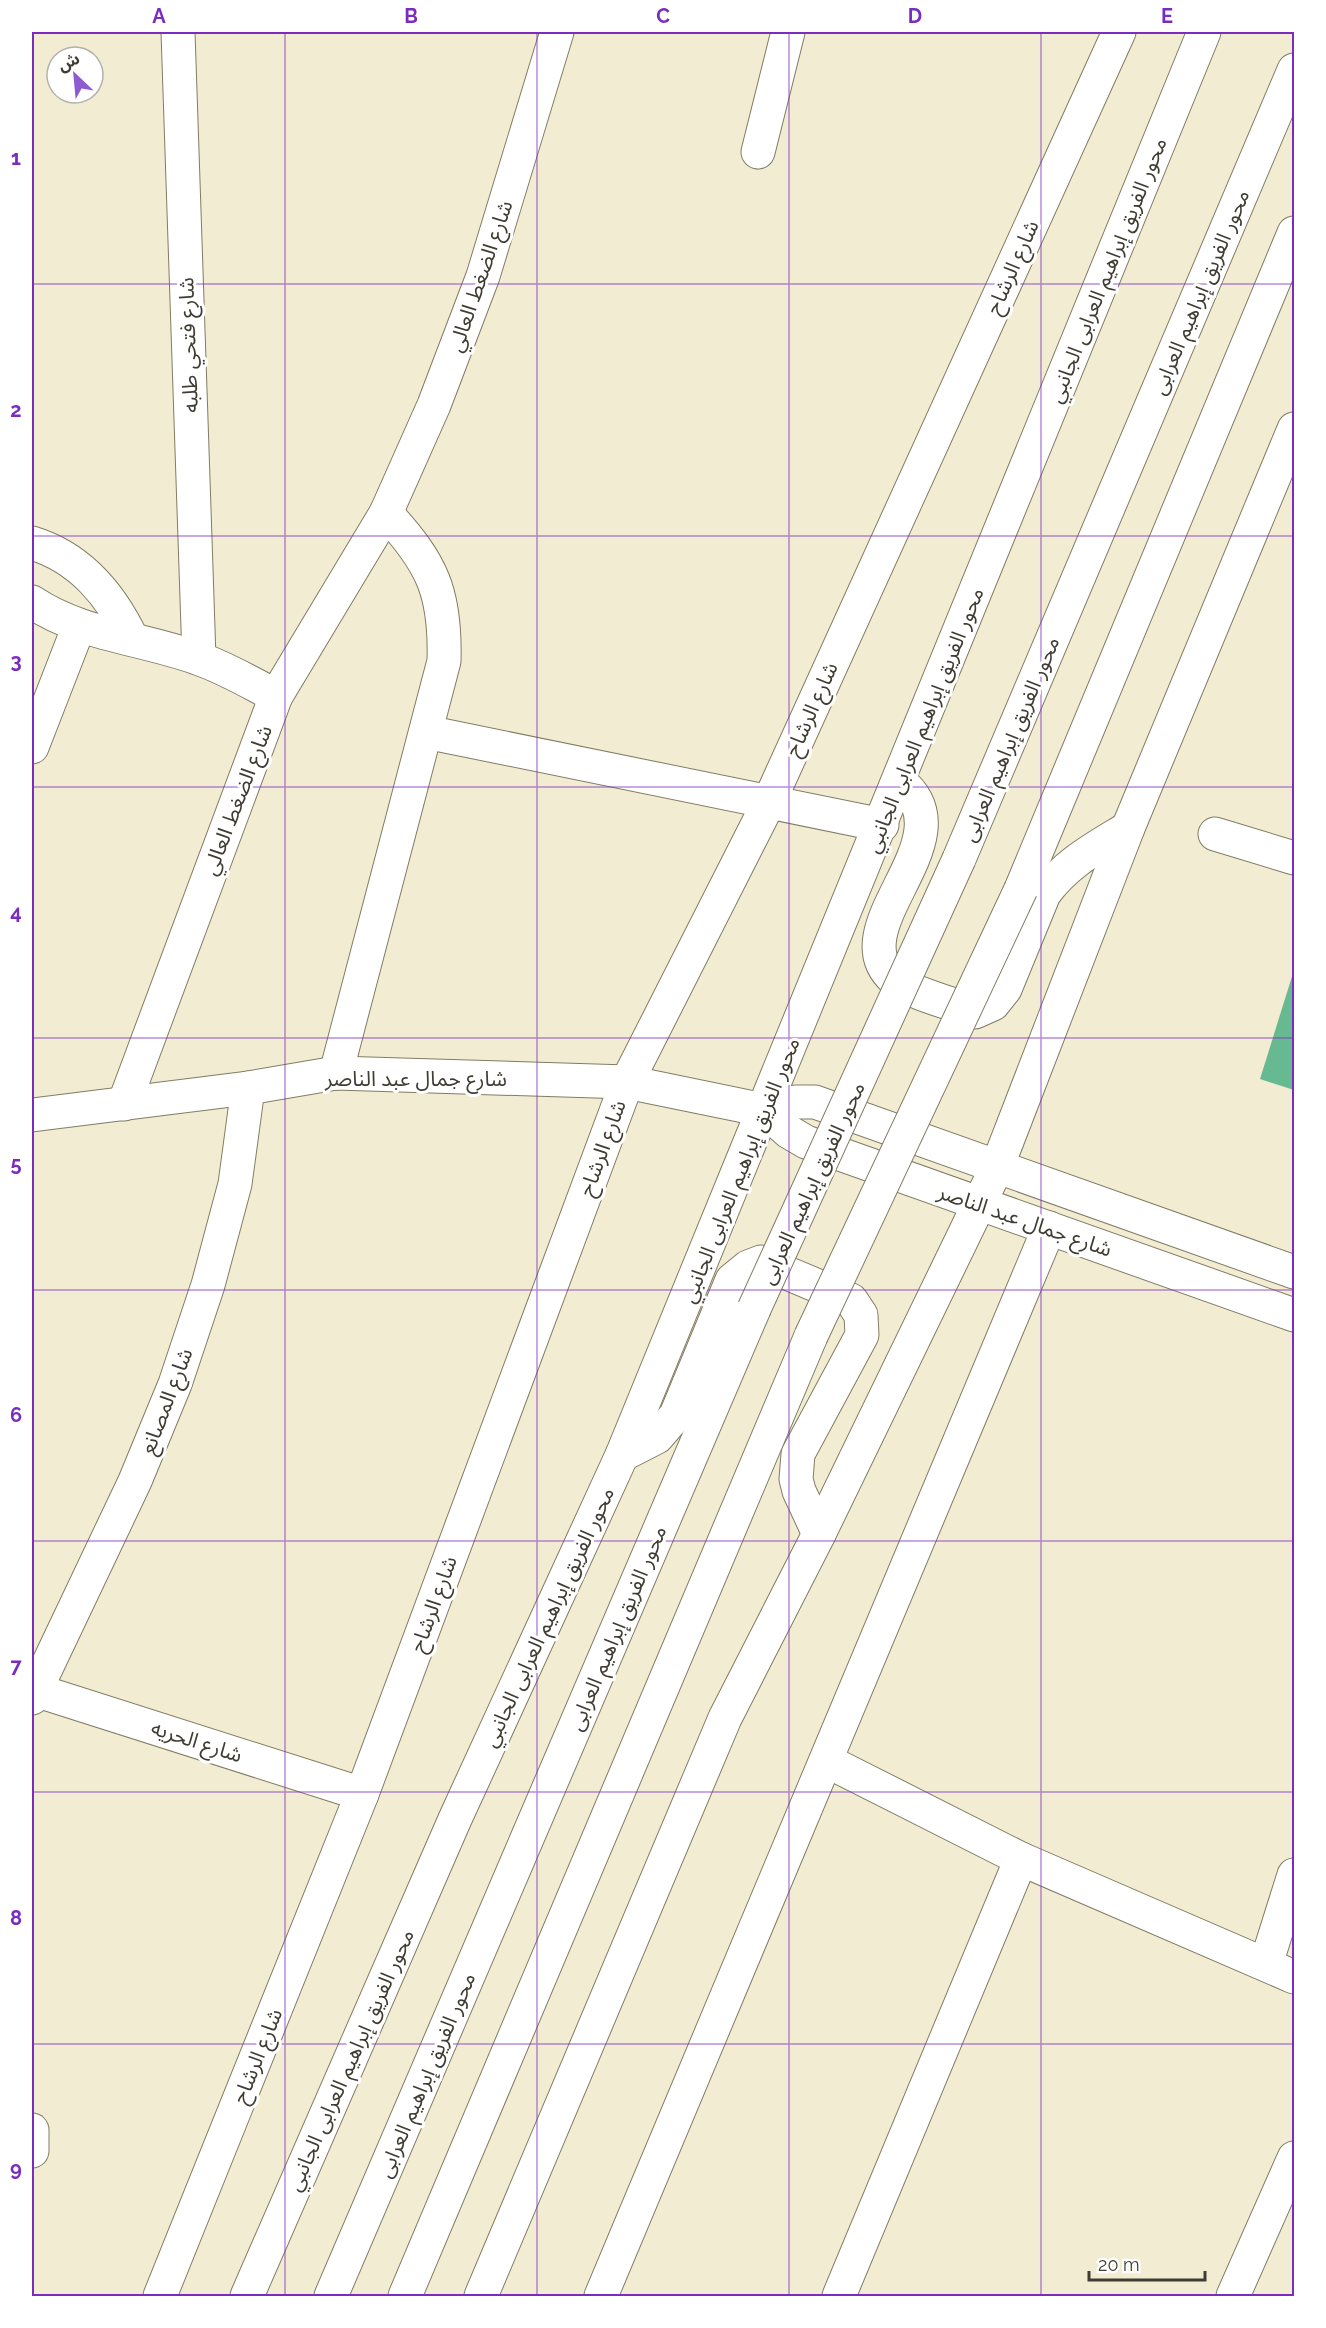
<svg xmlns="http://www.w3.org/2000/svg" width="1326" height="2328" font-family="Raleway,'Noto Sans Arabic',sans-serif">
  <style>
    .water { fill: #66b990 }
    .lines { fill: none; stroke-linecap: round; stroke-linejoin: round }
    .street-casing { stroke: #817c64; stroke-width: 35 }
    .secondary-casing { stroke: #817c64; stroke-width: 35 }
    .street { stroke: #fff; stroke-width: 33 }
    .secondary { stroke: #fff; stroke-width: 33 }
    .secondary-bridge-casing { stroke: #817c64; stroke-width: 35; stroke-linecap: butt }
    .secondary-bridge { stroke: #fff; stroke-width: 33 }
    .grid { fill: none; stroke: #7b2cbf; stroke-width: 1.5; stroke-opacity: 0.55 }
    .labels { text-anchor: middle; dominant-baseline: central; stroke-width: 6; stroke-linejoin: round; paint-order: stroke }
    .street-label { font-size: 21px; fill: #3f3d33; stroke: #fff }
    .neatline { fill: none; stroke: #7b2cbf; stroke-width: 2 }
    .grid-label { font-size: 20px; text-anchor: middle; font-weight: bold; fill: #7b2cbf }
  </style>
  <rect width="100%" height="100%" fill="#f2edd2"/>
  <path class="water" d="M1294,970V1090L1260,1079Z"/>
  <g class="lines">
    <defs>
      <g id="street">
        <path d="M178,32L199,658"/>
        <path d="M758,152L788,32"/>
        <path d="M32,543C81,558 111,595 132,639"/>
        <path d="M32,602C81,635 142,638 197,658C224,667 251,683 276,696"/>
        <path d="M426,732L882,825"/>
        <path d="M32,747L79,626"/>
        <path d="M1215,834L1294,858"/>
        <path d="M336,1073L444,661C446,592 432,563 386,513"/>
        <path d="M124,1104L276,696L386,513L434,405L483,276L557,32"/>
        <path d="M764,1110L795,1102H815L1294,1272"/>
        <path d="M32,1115L248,1088L336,1073L627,1082L764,1110L789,1132L806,1142L1294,1315"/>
        <path d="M32,1689L362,1794"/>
        <path d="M32,1698L135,1481L175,1384L208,1285L235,1184L248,1088"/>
        <path d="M827,1761L1021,1859L1294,1977"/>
        <path d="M1266,1964L1294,1875"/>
        <path d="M32,2130V2151"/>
        <path d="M160,2296L362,1794L627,1082L769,802L1119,32"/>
        <path d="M601,2296L1049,1228"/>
        <path d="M839,2296L1021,1859"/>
        <path d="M1233,2296L1294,2158"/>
      </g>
      <g id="secondary">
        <path d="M899,781C973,839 834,927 895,980C908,992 957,1005 975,1012L993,1004L1005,989L1044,894C1066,863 1097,847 1128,828"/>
        <path d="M959,859L1294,70"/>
        <path d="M1021,889L1294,233"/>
        <path d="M622,1455L657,1437L676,1415L732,1280L748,1267L761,1262L851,1300L861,1315L862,1335L798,1454L796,1479L799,1491L819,1534"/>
        <path d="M247,2296L455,1819L622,1455L1204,32"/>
        <path d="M331,2296L754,1309"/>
        <path d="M405,2296L811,1336"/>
        <path d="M481,2296L725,1718L819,1534L997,1167L1128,828L1294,429"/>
      </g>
    </defs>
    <use href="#street" class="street-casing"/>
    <use href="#secondary" class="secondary-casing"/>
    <use href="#street" class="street"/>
    <use href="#secondary" class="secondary"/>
    <defs>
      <g id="secondary-bridge">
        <path d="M754,1309L959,859"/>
        <path d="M811,1336L1021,889"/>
      </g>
    </defs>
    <use href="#secondary-bridge" class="secondary-bridge-casing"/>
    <use href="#secondary-bridge" class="secondary-bridge"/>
  </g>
  <path class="grid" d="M285,32V2296M537,32V2296M789,32V2296M1041,32V2296M32,284H1294M32,536H1294M32,787H1294M32,1038H1294M32,1290H1294M32,1541H1294M32,1792H1294M32,2044H1294"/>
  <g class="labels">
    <g class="street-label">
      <text transform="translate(1012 267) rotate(-66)">شارع الرشاح</text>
      <text transform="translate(1107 270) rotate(-68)">محور الفريق إبراهيم العرابى الجانبي</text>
      <text transform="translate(480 276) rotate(-71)">شارع الضغط العالي</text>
      <text transform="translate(1200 292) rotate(-67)">محور الفريق إبراهيم العرابى</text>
      <text transform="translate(188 345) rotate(-92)">شارع فتحي طلبه</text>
      <text transform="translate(811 709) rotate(-66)">شارع الرشاح</text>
      <text transform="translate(924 720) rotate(-68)">محور الفريق إبراهيم العرابى الجانبي</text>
      <text transform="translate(1010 739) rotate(-67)">محور الفريق إبراهيم العرابى</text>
      <text transform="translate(237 800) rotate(-69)">شارع الضغط العالي</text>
      <text x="416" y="1078">شارع جمال عبد الناصر</text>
      <text transform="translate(602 1148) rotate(-70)">شارع الرشاح</text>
      <text transform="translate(740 1170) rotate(-68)">محور الفريق إبراهيم العرابى الجانبي</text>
      <text transform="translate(812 1183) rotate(-65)">محور الفريق إبراهيم العرابى</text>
      <text transform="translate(1025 1220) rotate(19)">شارع جمال عبد الناصر</text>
      <text transform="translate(166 1401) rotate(-69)">شارع المصانع</text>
      <text transform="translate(433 1604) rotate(-70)">شارع الرشاح</text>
      <text transform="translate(548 1617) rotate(-65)">محور الفريق إبراهيم العرابى الجانبي</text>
      <text transform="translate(617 1628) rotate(-67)">محور الفريق إبراهيم العرابى</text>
      <text transform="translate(197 1741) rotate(18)">شارع الحريه</text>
      <text transform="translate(257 2056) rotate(-68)">شارع الرشاح</text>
      <text transform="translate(350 2060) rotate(-66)">محور الفريق إبراهيم العرابى الجانبي</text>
      <text transform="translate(426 2075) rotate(-67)">محور الفريق إبراهيم العرابى</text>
    </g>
  </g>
  <rect width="1326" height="2328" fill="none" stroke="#ffffff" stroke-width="66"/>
  <g transform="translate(75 75) rotate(334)"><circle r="28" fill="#ffffff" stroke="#b2b1ad" stroke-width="1.5"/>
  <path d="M0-4.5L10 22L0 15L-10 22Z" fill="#8f5bd3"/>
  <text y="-9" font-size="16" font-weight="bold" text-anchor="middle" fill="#3f3d33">ش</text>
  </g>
  <path d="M1089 2271v9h116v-9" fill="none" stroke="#3f3d33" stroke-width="3"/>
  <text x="1098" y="2271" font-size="18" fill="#3f3d33" stroke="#ffffff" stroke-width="4.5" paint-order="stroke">20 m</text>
  <rect x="33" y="33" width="1260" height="2262" class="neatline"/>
  <g class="grid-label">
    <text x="159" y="23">A</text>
    <text x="411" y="23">B</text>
    <text x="663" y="23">C</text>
    <text x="915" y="23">D</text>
    <text x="1167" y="23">E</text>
    <text x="16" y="165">1</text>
    <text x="16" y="417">2</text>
    <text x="16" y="668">3</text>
    <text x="16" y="919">4</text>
    <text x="16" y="1171">5</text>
    <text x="16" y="1422">6</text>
    <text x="16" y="1673">7</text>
    <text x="16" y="1925">8</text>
    <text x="16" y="2176">9</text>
  </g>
</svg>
